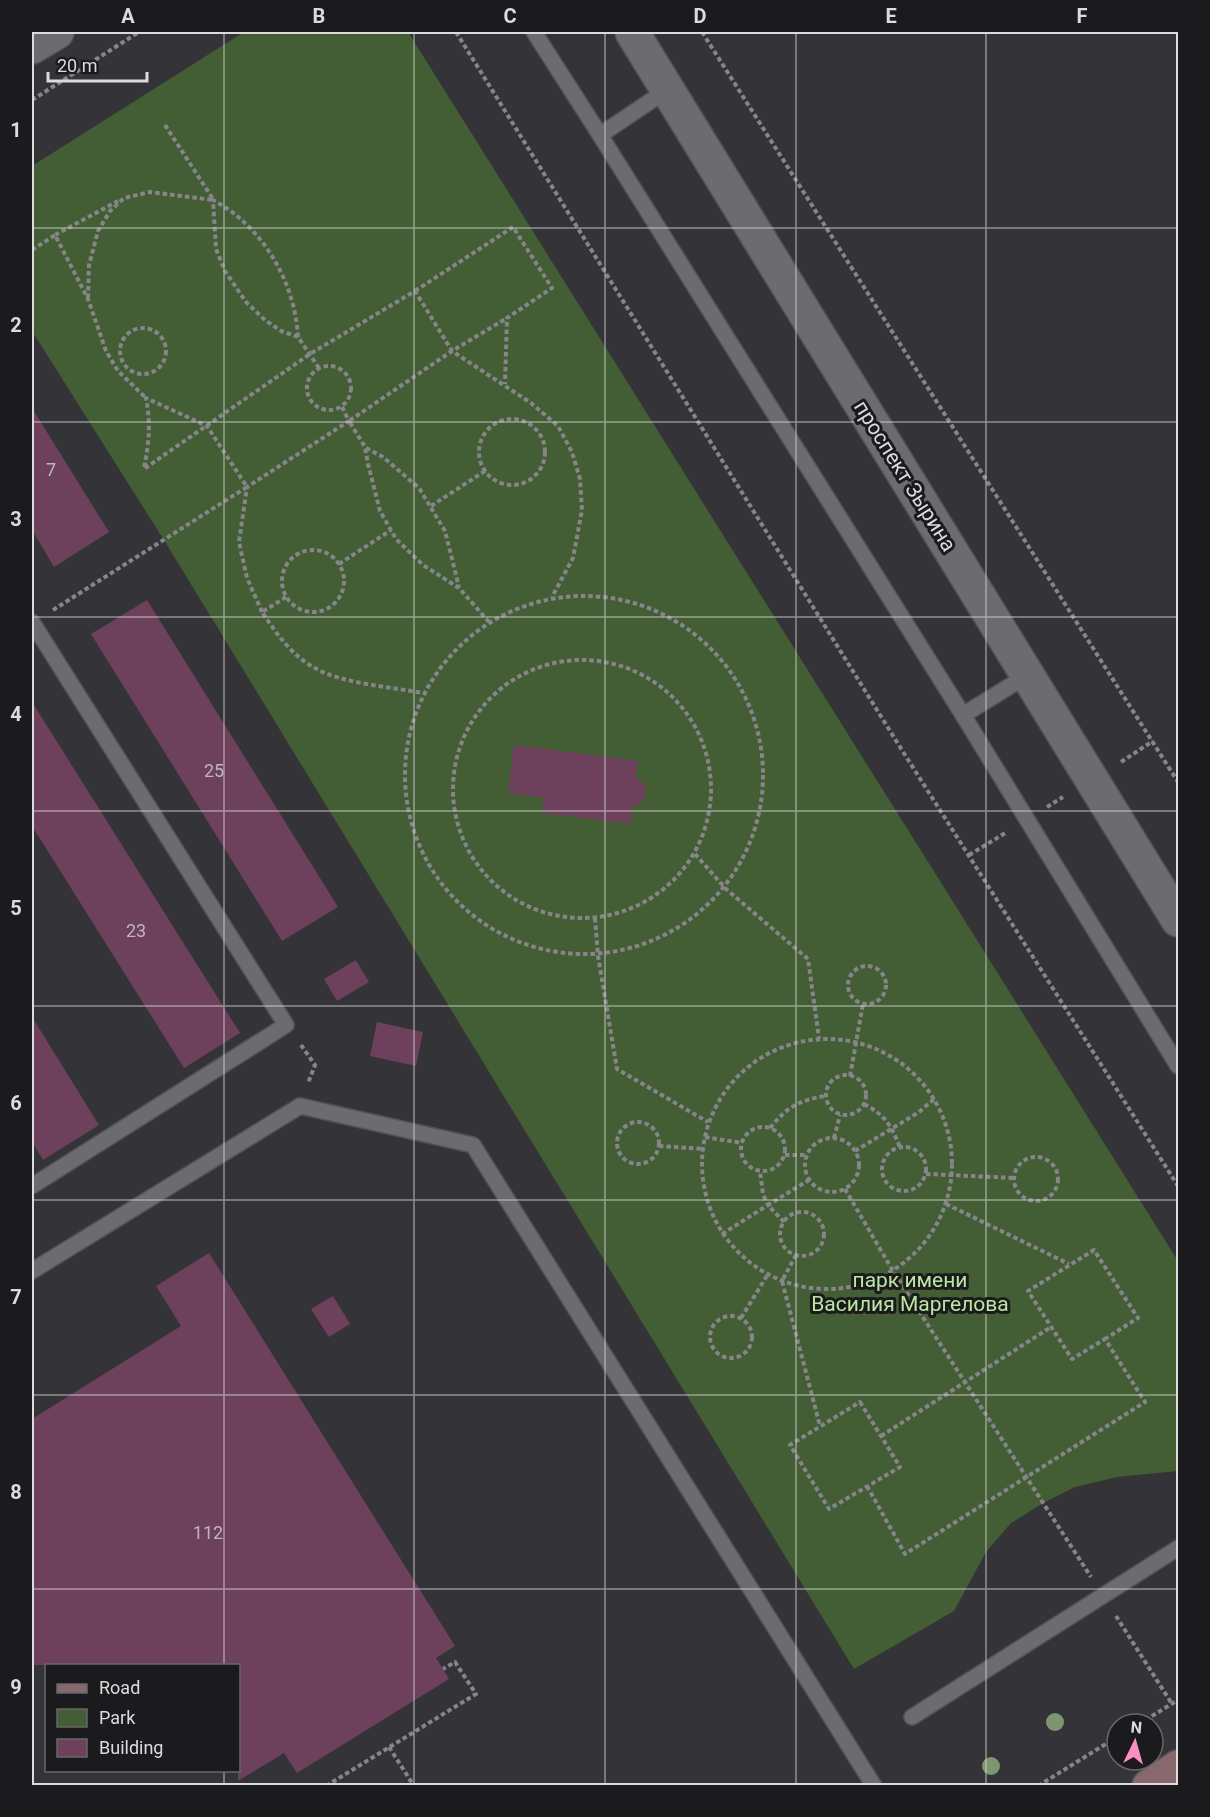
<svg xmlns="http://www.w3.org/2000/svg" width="1210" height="1817" font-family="Roboto,sans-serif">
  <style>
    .green { fill: #435e34 }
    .building { fill: #6d415c }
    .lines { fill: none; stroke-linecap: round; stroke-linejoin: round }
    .service-casing { stroke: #525155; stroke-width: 18 }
    .tertiary-casing { stroke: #525155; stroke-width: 36 }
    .secondary-casing { stroke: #525155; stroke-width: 36 }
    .path { stroke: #868589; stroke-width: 4; stroke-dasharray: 4.5 3; stroke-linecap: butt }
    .service { stroke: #6c6b70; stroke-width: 15 }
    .tertiary { stroke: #6c6b70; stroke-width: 33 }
    .secondary { stroke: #89686d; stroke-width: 33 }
    .tree { fill: #7e9571 }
    .grid { fill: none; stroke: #dcdcdf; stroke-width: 1.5; stroke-opacity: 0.55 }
    .labels { text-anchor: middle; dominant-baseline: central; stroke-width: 6; stroke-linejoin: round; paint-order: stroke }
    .number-label { font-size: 18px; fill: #c0b5be }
    .street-label { font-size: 21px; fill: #dcdcdf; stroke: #1b1b1d }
    .park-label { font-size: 21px; fill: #bae6a1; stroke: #1b1b1d }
    .neatline { fill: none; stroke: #dcdcdf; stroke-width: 2 }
    .grid-label { font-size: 20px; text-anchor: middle; font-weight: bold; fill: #dcdcdf }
  </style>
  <rect width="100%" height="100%" fill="#343337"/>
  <path class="green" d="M244,32H408L1178,1261V1471L1117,1477L1075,1487L1043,1503L1011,1523L986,1552L954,1611L854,1669L167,545L32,331V166Z"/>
  <g class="building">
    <path d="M32,408L109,532L54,567L32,530Z"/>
    <path d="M147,600L338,907L282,941L91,634Z"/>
    <path d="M32,702L240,1033L184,1068L32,826Z"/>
    <path d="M514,745L638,761L636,778L645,784L646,793L641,803L632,807L631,824L542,813L544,798L508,793Z"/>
    <path d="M356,960L369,982L337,1001L324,979Z"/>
    <path d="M32,1017L99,1125L43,1160L32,1142Z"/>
    <path d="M377,1022L423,1032L416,1066L370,1056Z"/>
    <path d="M209,1253L455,1646L436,1658L449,1679L297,1773L284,1753L238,1781V1665H32V1419L181,1326L156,1286Z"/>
    <path d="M333,1296L350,1324L329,1337L311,1309Z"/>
  </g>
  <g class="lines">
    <defs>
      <g id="service">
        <path d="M534,32L600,135"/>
        <path d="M667,90L600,135L963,715L1178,1066"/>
        <path d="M32,622L286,1025L32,1186"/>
        <path d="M963,715L1028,675"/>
        <path d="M32,1271L300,1106L473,1145L874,1786"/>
        <path d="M912,1717L1178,1548"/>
      </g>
      <g id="tertiary">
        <path d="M632,32L1178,920"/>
        <path d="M32,47L57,32"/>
      </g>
      <path id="secondary" d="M1149,1786L1178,1767"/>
    </defs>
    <use href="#service" class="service-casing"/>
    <use href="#tertiary" class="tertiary-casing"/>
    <use href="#secondary" class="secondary-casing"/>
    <g class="path">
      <path d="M456,32L900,747L1178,1186"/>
      <path d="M702,32L1178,782"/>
      <path d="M32,100L139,32"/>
      <path d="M165,125L213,199"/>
      <path d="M55,235L118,201"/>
      <path d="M32,250L55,235L88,299L106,351L118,371L146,398"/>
      <path d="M415,291L513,227L552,288L507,318L505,384"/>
      <path d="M88,298L89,265L98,231L110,211L124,198L150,192L213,200"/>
      <circle cx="143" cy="351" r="23"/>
      <path d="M298,337C295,281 262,226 213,200L216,249L225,271L246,302L265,320L281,331L298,337L319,368"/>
      <circle cx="329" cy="388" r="22"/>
      <circle cx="512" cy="452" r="33"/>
      <path d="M366,448L383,457L419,488L445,531L459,587"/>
      <path d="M431,506L485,471"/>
      <circle cx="313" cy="581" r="31"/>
      <path d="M339,564L391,530"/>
      <circle cx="584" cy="775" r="179"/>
      <path d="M286,597L262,612C276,633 292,656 315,668C343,684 392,687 423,693"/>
      <path d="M53,610L247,487L207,426L146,398C151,426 149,441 144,469L310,354L415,291L452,351L507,318"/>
      <path d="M262,612L247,578L239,542L247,487L349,421L342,407"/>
      <path d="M489,622L459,588L423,565L396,539L380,511L368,464L365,447L349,421L452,351L531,403L558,426L572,452L580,479L582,510L573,558L552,597"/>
      <circle cx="582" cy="789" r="129"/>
      <path d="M1121,762L1153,741"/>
      <path d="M1047,807L1063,797"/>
      <path d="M695,854L726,889L808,959L819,1038"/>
      <path d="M969,855L1007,832"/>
      <path d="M595,918L598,956L617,1069L708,1122"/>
      <circle cx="867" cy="985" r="19"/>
      <circle cx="827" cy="1164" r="125"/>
      <path d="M301,1045L315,1065L308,1083"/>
      <circle cx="846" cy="1095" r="20"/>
      <path d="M850,1076L863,1004"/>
      <path d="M864,1104C886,1116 890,1124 900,1147"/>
      <circle cx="638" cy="1143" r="21"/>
      <circle cx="763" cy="1149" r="22"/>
      <path d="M770,1128C787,1107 799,1100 826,1096"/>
      <path d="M705,1137L742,1143"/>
      <circle cx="832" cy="1165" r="27"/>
      <path d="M834,1138L840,1115"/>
      <path d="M659,1146L703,1149"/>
      <circle cx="904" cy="1169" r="22"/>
      <path d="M855,1151L919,1112L934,1099"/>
      <path d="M785,1155H806"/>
      <circle cx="1036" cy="1179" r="22"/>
      <path d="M926,1174L1014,1178"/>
      <path d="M845,1189L893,1271L1091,1577"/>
      <path d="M946,1204L1069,1264"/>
      <circle cx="802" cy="1234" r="22"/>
      <path d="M784,1222L768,1205L809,1180"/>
      <path d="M722,1234L768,1205L763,1194L760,1171"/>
      <path d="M796,1255L782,1281L820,1426"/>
      <circle cx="731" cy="1337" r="21"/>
      <path d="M741,1318L768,1274"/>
      <path d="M860,1402L900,1467L829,1509L790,1445Z"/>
      <path d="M881,1436L1051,1327"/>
      <path d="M867,1486L905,1554L1145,1402L1105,1339L1072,1359L1028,1291L1094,1250L1138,1318L1105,1339"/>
      <path d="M1116,1616L1172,1704"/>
      <path d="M1139,1724L1178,1700"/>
      <path d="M389,1747L414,1786"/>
      <path d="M326,1786L476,1694L455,1662L443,1669"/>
      <path d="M1038,1786L1117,1737"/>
    </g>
    <use href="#service" class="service"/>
    <use href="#tertiary" class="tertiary"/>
    <use href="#secondary" class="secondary"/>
  </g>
  <g class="tree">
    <circle cx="1055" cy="1722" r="9"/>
    <circle cx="991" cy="1766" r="9"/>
  </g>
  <path class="grid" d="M224,32V1666M414,32V1786M605,32V1786M796,32V1786M986,32V1786M32,228H1178M32,422H1178M32,617H1178M32,811H1178M32,1006H1178M32,1200H1178M32,1395H1178M32,1589H1178M224,1770V1786"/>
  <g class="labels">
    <g class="number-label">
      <text x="51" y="469">7</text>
      <text x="214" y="770">25</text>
      <text x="136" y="930">23</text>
      <text x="208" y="1532">112</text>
    </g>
    <g class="street-label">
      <text transform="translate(905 476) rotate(58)">проспект Зырина</text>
    </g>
    <g class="park-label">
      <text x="910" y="1280">парк имени<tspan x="910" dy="24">Василия Маргелова</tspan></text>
    </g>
  </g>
  <rect width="1210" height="1817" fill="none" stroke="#1b1b1d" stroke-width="66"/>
  <rect x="45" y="1664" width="195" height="108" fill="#1b1b1d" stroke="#68686b" stroke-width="1.5"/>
  <rect x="57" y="1684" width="30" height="9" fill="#89686d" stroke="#68686b" stroke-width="1.5"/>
  <text x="99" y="1694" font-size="18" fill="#dcdcdf">Road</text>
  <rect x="57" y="1709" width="30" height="18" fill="#435e34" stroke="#68686b" stroke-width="1.5"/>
  <text x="99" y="1724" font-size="18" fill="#dcdcdf">Park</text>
  <rect x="57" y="1739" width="30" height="18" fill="#6d415c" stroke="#68686b" stroke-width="1.5"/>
  <text x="99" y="1754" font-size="18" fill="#dcdcdf">Building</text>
  <g transform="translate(1135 1742) rotate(5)"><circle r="28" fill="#1b1b1d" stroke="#68686b" stroke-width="1.5"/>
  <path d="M0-4.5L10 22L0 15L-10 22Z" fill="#fb8fc3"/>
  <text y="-9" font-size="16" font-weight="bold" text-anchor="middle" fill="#dcdcdf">N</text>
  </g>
  <path d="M48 72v9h99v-9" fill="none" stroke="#dcdcdf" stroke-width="3"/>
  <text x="57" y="72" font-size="18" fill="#dcdcdf" stroke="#1b1b1d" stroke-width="4.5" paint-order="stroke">20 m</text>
  <rect x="33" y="33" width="1144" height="1751" class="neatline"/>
  <g class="grid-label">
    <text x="128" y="23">A</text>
    <text x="319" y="23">B</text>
    <text x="510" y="23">C</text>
    <text x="700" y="23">D</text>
    <text x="891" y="23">E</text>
    <text x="1082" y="23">F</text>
    <text x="16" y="137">1</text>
    <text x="16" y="332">2</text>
    <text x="16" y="526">3</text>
    <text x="16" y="721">4</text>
    <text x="16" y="915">5</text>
    <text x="16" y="1110">6</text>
    <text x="16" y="1304">7</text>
    <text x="16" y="1499">8</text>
    <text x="16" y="1694">9</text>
  </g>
</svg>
